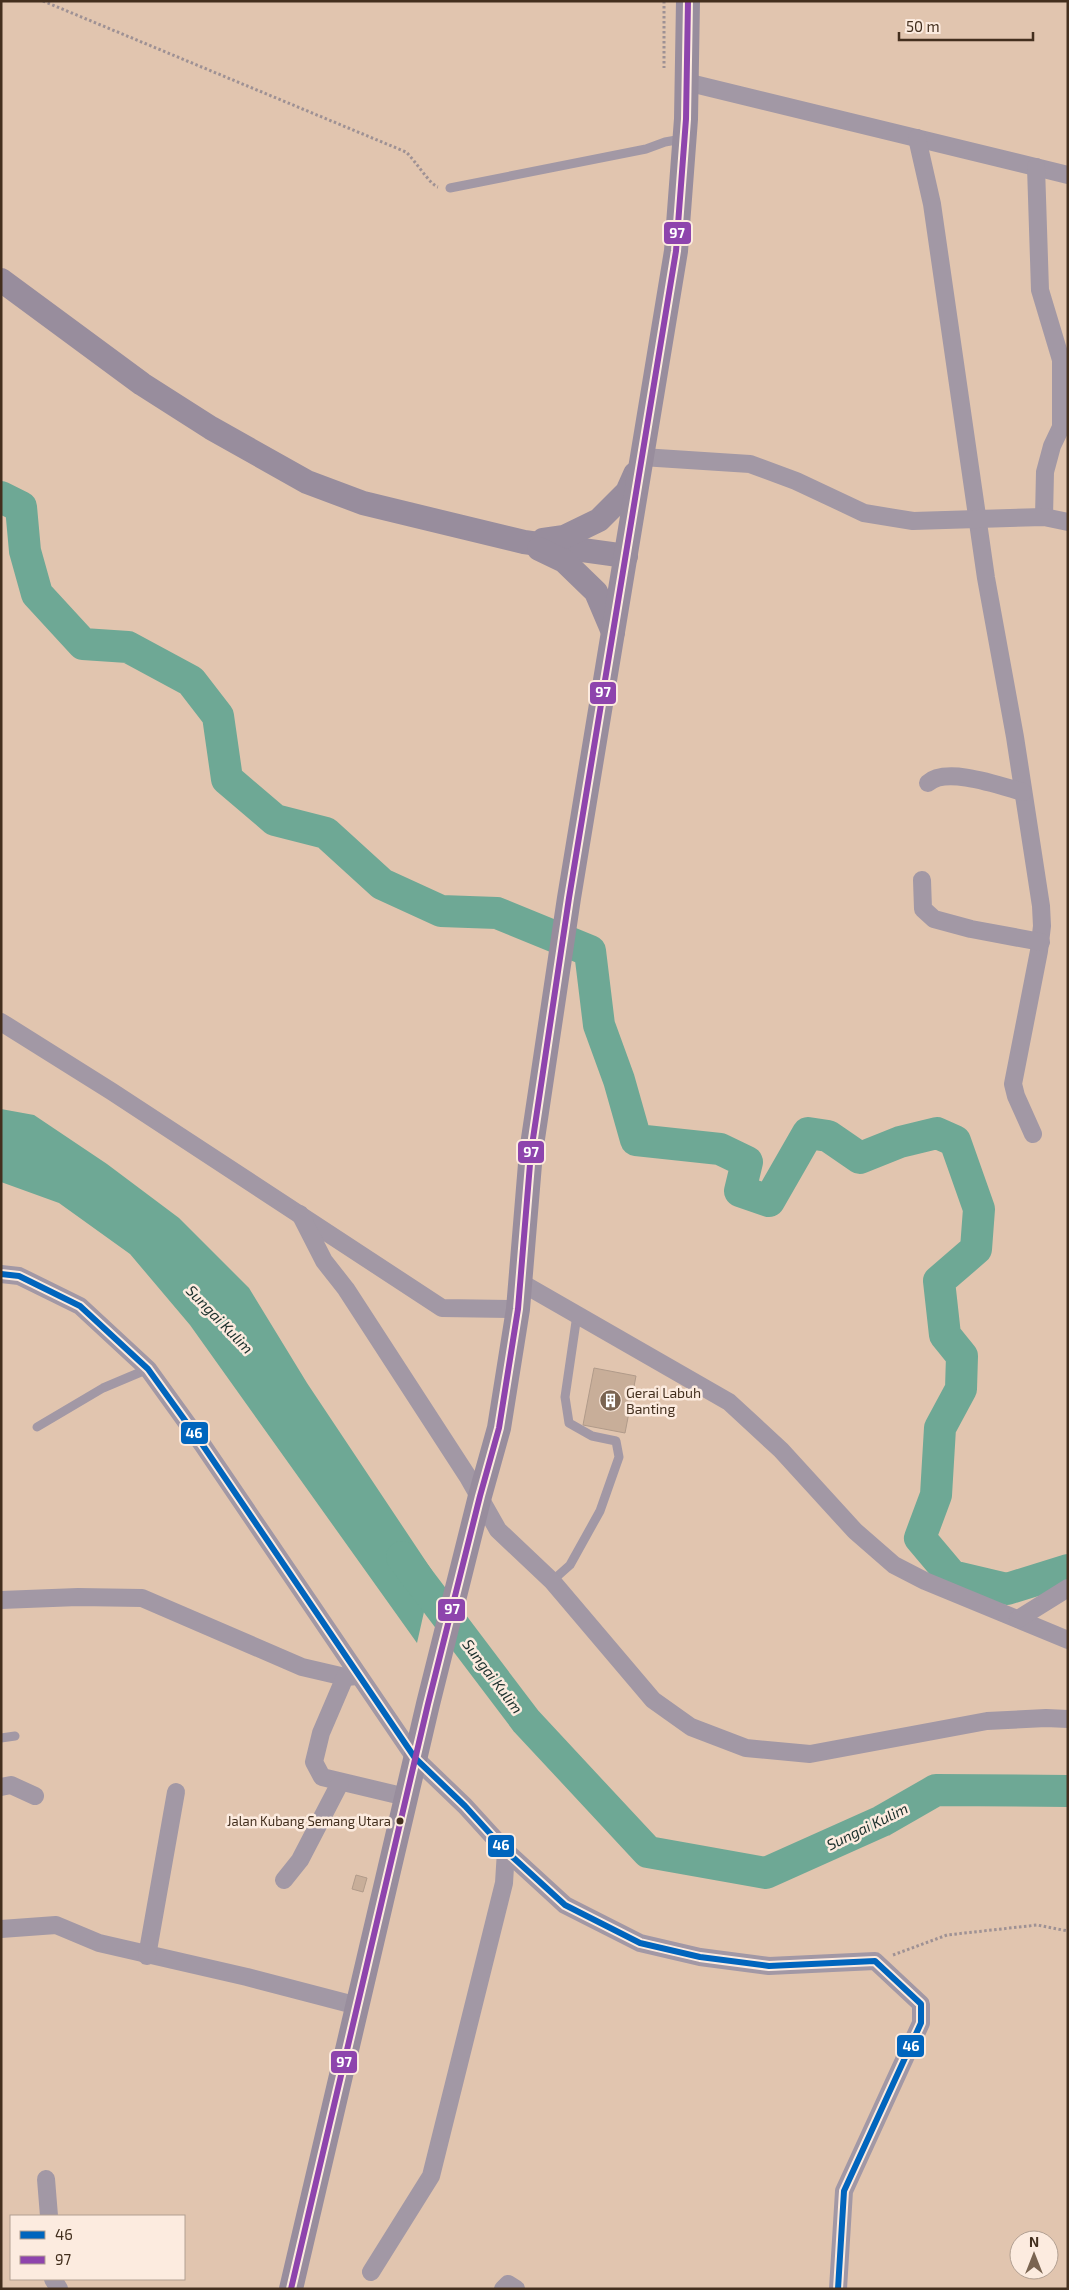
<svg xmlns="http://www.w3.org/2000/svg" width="1069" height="2290" font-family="'Exo 2',sans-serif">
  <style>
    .water { fill: #6ea895 }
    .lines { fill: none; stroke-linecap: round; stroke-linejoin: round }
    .river { stroke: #6ea895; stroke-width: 32 }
    .building { fill: #c8ae99; stroke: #b19b8a }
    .path { stroke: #9e9194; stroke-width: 3; stroke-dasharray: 2.5 2.5; stroke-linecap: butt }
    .lane { stroke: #a298a5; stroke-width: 9 }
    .street { stroke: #a298a5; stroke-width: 18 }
    .secondary { stroke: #988d9d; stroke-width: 24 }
    .bus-1-casing { stroke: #fcebdf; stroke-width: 10 }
    .bus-2-casing { stroke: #fcebdf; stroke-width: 10 }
    .bus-1 { stroke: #0065bd; stroke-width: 6 }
    .bus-2 { stroke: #8e44ad; stroke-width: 6 }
    .bus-dot { fill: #432f1e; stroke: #fcebdf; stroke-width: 2 }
    .labels { text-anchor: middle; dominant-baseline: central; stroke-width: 5; stroke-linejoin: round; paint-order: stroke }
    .bus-label { font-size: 13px; fill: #432f1e; stroke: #fcebdf; text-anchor: end }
    .poi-label { font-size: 14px; fill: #432f1e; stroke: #fcebdf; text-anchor: start }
    .water-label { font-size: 15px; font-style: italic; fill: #1a2f2b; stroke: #fcebdf }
    .line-badge { stroke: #fcebdf; stroke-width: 2 }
    .badge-label { font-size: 14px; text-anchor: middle; font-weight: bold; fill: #fff }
  </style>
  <rect width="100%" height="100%" fill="#e1c5af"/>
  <path class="water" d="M1,1109L34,1115L107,1164L179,1218L249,1288L307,1383L433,1572L417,1643L190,1325L130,1254L59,1203L1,1182Z"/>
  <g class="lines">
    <g class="river">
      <path d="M1,497L21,507L25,551L37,594L83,644L128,647L191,681L218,716L227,779L275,820L326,833L382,884L441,911L497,913L590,951L599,1025L619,1080L636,1140L720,1149L747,1162L740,1191L769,1201L808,1133L828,1136L860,1158L900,1142L937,1133L955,1141L979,1209L976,1249L939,1281L945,1335L962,1356L961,1389L940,1428L936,1495L920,1538L952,1576L1007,1589L1068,1570"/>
      <path d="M402,1557L526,1721L648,1852L766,1873L882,1821L936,1790L1068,1791"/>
    </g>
  </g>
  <g class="building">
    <path d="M594,1368L636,1376L625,1433L583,1425Z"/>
    <path d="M356,1875L367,1878L363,1892L352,1889Z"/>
  </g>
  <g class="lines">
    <g class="path">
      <path d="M43,1L406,152C415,160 430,185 438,187"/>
      <path d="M664,1V68"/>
      <path d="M893,1955L947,1935L1037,1925L1068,1931"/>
    </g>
    <g class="lane">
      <path d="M450,188L646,149L665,142L682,139"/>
      <path d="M37,1427L103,1388L148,1369"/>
      <path d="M552,1581L570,1565L600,1511L619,1457L616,1441L592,1436L569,1423L565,1397L577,1315"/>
      <path d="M1,1738L15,1736"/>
    </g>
    <g class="street">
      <path d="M686,82L1068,175"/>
      <path d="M917,138L932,204L986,578L1015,737L1041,906L1042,926L1039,951L1013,1084L1016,1096L1033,1134"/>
      <path d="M1036,167L1040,290L1061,360V427L1052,446L1045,472L1044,517"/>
      <path d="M642,457L750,464L796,481L864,513L913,521L1044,517L1068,522"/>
      <path d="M928,783C946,766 1001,786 1023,792"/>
      <path d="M922,880L923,909L934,919L971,929L1041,942"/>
      <path d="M1,1022L111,1091L442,1308L518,1309"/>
      <path d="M300,1214L324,1261L346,1289L468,1477L498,1530L552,1581L653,1700L691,1727L746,1748L810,1754L987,1721L1046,1718L1068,1719"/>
      <path d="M1,1274L19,1276L80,1306L148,1369L202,1444L415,1758L465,1806L506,1851L565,1905L640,1943L700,1957L769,1966L875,1961L921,2004V2023L844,2191L838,2289"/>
      <path d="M520,1282L729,1402L781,1450L855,1531L894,1565L925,1581L1068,1640"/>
      <path d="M1,1600L78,1597L142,1598L302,1667L345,1677L358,1676"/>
      <path d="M1018,1619L1068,1588"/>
      <path d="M345,1677L321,1733L314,1762L322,1777L406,1797"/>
      <path d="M1,1787L11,1785L35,1796"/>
      <path d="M284,1880L300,1860L340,1783"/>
      <path d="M1,1929L56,1925L99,1943L247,1977L358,2006"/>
      <path d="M147,1956L176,1792"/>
      <path d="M46,2179L49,2216"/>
      <path d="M371,2272L431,2176L504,1883L506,1851"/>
      <path d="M53,2279L59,2289"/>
      <path d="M503,2289L508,2284L516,2289"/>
    </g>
    <g class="secondary">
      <path d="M1,280L142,384L211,428L307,482L363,503L524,542L626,556"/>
      <path d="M543,540L564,537L599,520L627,492L635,474"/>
      <path d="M539,549L564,561L596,592L613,632"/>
      <path d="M291,2289L428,1704L480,1496L499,1428L518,1309L531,1152L569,898L676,251L686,119L688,1"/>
    </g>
    <defs>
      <path id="bus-1" d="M1,1274L19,1276L80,1306L148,1369L202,1444L415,1758L465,1806L506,1851L565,1905L640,1943L700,1957L769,1966L875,1961L921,2004V2023L844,2191L838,2289"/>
      <path id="bus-2" d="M291,2289L428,1704L480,1496L499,1428L518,1309L531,1152L569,898L676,251L686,119L688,1"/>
    </defs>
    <use href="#bus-1" class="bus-1-casing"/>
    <use href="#bus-2" class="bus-2-casing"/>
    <use href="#bus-1" class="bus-1"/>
    <use href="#bus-2" class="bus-2"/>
  </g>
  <defs>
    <symbol id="building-disc" viewBox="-11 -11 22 22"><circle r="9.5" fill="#7a6451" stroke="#fcebdf"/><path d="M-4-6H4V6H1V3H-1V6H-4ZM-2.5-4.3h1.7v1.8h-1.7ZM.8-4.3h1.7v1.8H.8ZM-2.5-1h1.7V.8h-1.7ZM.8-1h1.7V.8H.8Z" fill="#fff"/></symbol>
  </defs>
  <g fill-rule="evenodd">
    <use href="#building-disc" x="598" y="1388" width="25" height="25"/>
  </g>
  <circle class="bus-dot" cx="400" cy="1821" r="4.5"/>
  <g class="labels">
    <g class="bus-label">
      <text x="391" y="1821">Jalan Kubang Semang Utara</text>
    </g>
    <g class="poi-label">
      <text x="626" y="1392">Gerai Labuh<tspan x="626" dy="16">Banting</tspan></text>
    </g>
    <g class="water-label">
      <text transform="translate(220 1319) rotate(46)">Sungai Kulim</text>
      <text transform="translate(493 1676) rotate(53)">Sungai Kulim</text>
      <text transform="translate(867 1826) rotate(-26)">Sungai Kulim</text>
    </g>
  </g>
  <g class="line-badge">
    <rect x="663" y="221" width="29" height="24" rx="5" fill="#8e44ad"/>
    <rect x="589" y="681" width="28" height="24" rx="5" fill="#8e44ad"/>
    <rect x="517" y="1140" width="28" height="24" rx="5" fill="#8e44ad"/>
    <rect x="180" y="1421" width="29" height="24" rx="5" fill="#0065bd"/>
    <rect x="437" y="1598" width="29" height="24" rx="5" fill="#8e44ad"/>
    <rect x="487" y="1834" width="28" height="24" rx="5" fill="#0065bd"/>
    <rect x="896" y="2034" width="29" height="24" rx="5" fill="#0065bd"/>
    <rect x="330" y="2050" width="28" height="24" rx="5" fill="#8e44ad"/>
  </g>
  <g class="badge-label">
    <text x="677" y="238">97</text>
    <text x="603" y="697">97</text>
    <text x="531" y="1157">97</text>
    <text x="194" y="1438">46</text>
    <text x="452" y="1614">97</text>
    <text x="501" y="1850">46</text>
    <text x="911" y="2051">46</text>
    <text x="344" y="2067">97</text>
  </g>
  <rect width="1069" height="2290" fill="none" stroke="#432f1e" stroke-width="5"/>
  <rect x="10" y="2215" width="175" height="65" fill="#fcebdf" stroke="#b2a092"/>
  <rect x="20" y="2231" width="25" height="8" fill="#0065bd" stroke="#b2a092"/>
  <text x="55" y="2240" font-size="15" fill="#432f1e">46</text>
  <rect x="20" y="2256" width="25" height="8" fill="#8e44ad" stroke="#b2a092"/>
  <text x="55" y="2265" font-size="15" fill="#432f1e">97</text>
  <g transform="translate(1034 2255)"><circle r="24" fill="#fcebdf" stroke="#b2a092"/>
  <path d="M0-4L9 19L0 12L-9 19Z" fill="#7a6451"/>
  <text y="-8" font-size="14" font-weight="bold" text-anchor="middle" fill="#432f1e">N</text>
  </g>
  <path d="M899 32v8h134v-8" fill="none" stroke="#432f1e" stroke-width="2.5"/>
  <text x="906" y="32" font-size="15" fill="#432f1e" stroke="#fcebdf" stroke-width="4" paint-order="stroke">50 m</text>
</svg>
